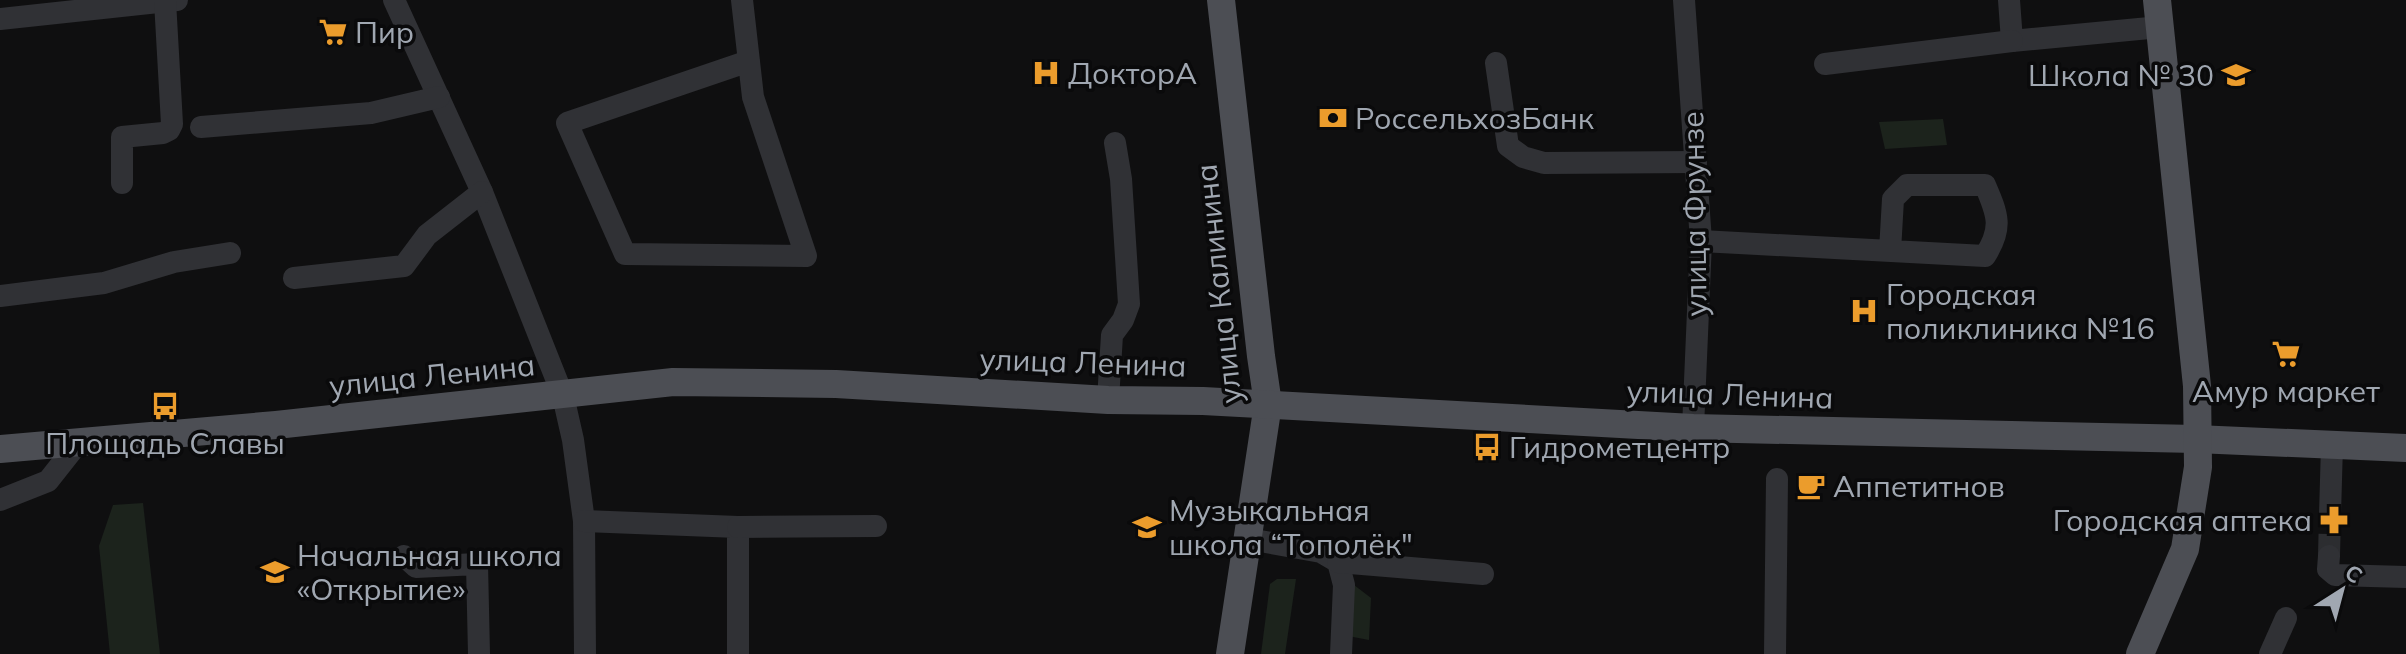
<svg xmlns="http://www.w3.org/2000/svg" width="2406" height="654" font-family="Mulish,sans-serif">
  <style>
    .green { fill: #1c231c }
    .lines { fill: none; stroke-linecap: round; stroke-linejoin: round }
    .minor-tunnel { stroke: #2c2d30; stroke-width: 22; stroke-dasharray: 22 11; stroke-linecap: butt }
    .minor { stroke: #303135; stroke-width: 22 }
    .major { stroke: #4c4e54; stroke-width: 28 }
    .labels { text-anchor: middle; dominant-baseline: central; stroke-width: 7; stroke-linejoin: round; paint-order: stroke }
    .poi-label { font-size: 30px; fill: #a0a7b1; stroke: #0a0a0b; text-anchor: start }
    .street-label { font-size: 30px; fill: #a0a7b1; stroke: #0a0a0b }
  </style>
  <rect width="100%" height="100%" fill="#0f0f10"/>
  <g class="green">
    <path d="M1943,119L1947,145L1885,149L1879,122Z"/>
    <path d="M143,503L160,654H110L99,546L113,505Z"/>
    <path d="M1277,579H1296L1285,654H1261L1270,584Z"/>
    <path d="M1354,585L1371,598L1369,640L1348,636Z"/>
  </g>
  <g class="lines">
    <path class="minor-tunnel" d="M2329,556L2330,515"/>
    <g class="minor">
      <path d="M394,0L482,192L563,396L573,440L584,521L585,654"/>
      <path d="M742,0L753,97L806,256L625,254L567,123L749,61"/>
      <path d="M1684,0L1701,241L1693,428"/>
      <path d="M2009,0L2012,41L2160,27"/>
      <path d="M0,19L177,0"/>
      <path d="M1496,63L1508,146L1523,157L1544,163L1696,162"/>
      <path d="M1825,64L2012,41"/>
      <path d="M201,127L371,113L439,97"/>
      <path d="M122,183V137L163,133L169,130L172,124L165,1"/>
      <path d="M1701,241L1985,256C2003,228 1998,215 1985,185H1907L1893,199L1890,251"/>
      <path d="M294,278L404,266L427,235L482,192"/>
      <path d="M0,296L104,283L174,262L230,253"/>
      <path d="M1108,400L1112,335L1123,320L1129,304L1121,179L1115,143"/>
      <path d="M0,500L48,481L78,443"/>
      <path d="M2330,515L2332,445"/>
      <path d="M584,521L738,527V654"/>
      <path d="M738,527L876,526"/>
      <path d="M1249,539L1321,552L1338,562L1344,585L1341,654"/>
      <path d="M404,556L416,567L477,564L479,654"/>
      <path d="M2329,556L2328,569L2335,575L2406,577"/>
      <path d="M1338,562L1483,574"/>
      <path d="M1775,654L1777,479"/>
      <path d="M2270,654L2286,618"/>
    </g>
    <g class="major">
      <path d="M1221,0L1261,356L1268,404L1230,654"/>
      <path d="M0,449L276,425L673,382L836,384L1108,400L1203,401L1693,428L2196,439L2406,448"/>
      <path d="M2140,654L2185,549L2198,467L2197,386L2157,0"/>
    </g>
  </g>
  <defs>
    <symbol id="supermarket-bare" viewBox="-9 -9 18 18"><path d="M-6-5.5h2.5l.6 2H6L4.5 2H-2.5L-4.4-4H-6ZM-1.5 3.2a1.3 1.3 0 1 0 .1 0ZM3 3.2a1.3 1.3 0 1 0 .1 0Z" fill="#eb9c2c" stroke="#0a0a0b" stroke-width="2.5" paint-order="stroke"/></symbol>
    <symbol id="hospital-bare" viewBox="-9 -9 18 18"><path d="M-5-5h3v3.5h4V-5h3V5h-3V1.5h-4V5h-3Z" fill="#eb9c2c" stroke="#0a0a0b" stroke-width="2.5" paint-order="stroke"/></symbol>
    <symbol id="school-bare" viewBox="-9 -9 18 18"><path d="M0-5L7-2L0 1L-7-2ZM-4 1L0 2.5L4 1V4Q0 6-4 4Z" fill="#eb9c2c" stroke="#0a0a0b" stroke-width="2.5" paint-order="stroke"/></symbol>
    <symbol id="bank-bare" viewBox="-9 -9 18 18"><path d="M-6-4H6V4H-6ZM0-2.3a2.3 2.3 0 1 0 0 4.6a2.3 2.3 0 1 0 0-4.6Z" fill="#eb9c2c" stroke="#0a0a0b" stroke-width="2.5" paint-order="stroke"/></symbol>
    <symbol id="bus-bare" viewBox="-9 -9 18 18"><path d="M-5-6H5V4H4V6H2V4H-2V6H-4V4H-5ZM-3.5-4V0h7V-4ZM-3.5 1.2v1.5H-2V1.2ZM2 1.2v1.5H3.5V1.2Z" fill="#eb9c2c" stroke="#0a0a0b" stroke-width="2.5" paint-order="stroke"/></symbol>
    <symbol id="cafe-bare" viewBox="-9 -9 18 18"><path d="M-5.5-4.5H6V0H3Q3 3.5 0 3.5H-2.5Q-5.5 3.5-5.5 0ZM3-3.2v2h1.7v-2ZM-6 4.5H4V6H-6Z" fill="#eb9c2c" stroke="#0a0a0b" stroke-width="2.5" paint-order="stroke"/></symbol>
    <symbol id="pharmacy-bare" viewBox="-9 -9 18 18"><path d="M-2-6h4v4h4v4h-4v4h-4v-4h-4v-4h4Z" fill="#eb9c2c" stroke="#0a0a0b" stroke-width="2.5" paint-order="stroke"/></symbol>
  </defs>
  <g fill-rule="evenodd">
    <use href="#supermarket-bare" x="313" y="12" width="40" height="40"/>
    <use href="#hospital-bare" x="1026" y="53" width="40" height="40"/>
    <use href="#school-bare" x="2216" y="55" width="40" height="40"/>
    <use href="#bank-bare" x="1313" y="98" width="40" height="40"/>
    <use href="#hospital-bare" x="1844" y="291" width="40" height="40"/>
    <use href="#supermarket-bare" x="2266" y="334" width="40" height="40"/>
    <use href="#bus-bare" x="145" y="386" width="40" height="40"/>
    <use href="#bus-bare" x="1467" y="427" width="40" height="40"/>
    <use href="#cafe-bare" x="1791" y="466" width="40" height="40"/>
    <use href="#pharmacy-bare" x="2314" y="500" width="40" height="40"/>
    <use href="#school-bare" x="1127" y="507" width="40" height="40"/>
    <use href="#school-bare" x="255" y="552" width="40" height="40"/>
  </g>
  <g class="labels">
    <g class="poi-label">
      <text x="355" y="32">Пир</text>
      <text x="1068" y="73">ДокторА</text>
      <text x="2214" y="75" text-anchor="end">Школа № 30</text>
      <text x="1355" y="118">РоссельхозБанк</text>
      <text x="1886" y="294">Городская<tspan x="1886" dy="34">поликлиника №16</tspan></text>
      <text x="2286" y="391" text-anchor="middle">Амур маркет</text>
      <text x="165" y="443" text-anchor="middle">Площадь Славы</text>
      <text x="1509" y="447">Гидрометцентр</text>
      <text x="1833" y="486">Аппетитнов</text>
      <text x="1169" y="510">Музыкальная<tspan x="1169" dy="34">школа “Тополёк"</tspan></text>
      <text x="2312" y="520" text-anchor="end">Городская аптека</text>
      <text x="297" y="555">Начальная школа<tspan x="297" dy="34">«Открытие»</tspan></text>
    </g>
    <g class="street-label">
      <text transform="translate(1694 214) rotate(-91)">улица Фрунзе</text>
      <text transform="translate(1218 284) rotate(-96)">улица Калинина</text>
      <text transform="translate(1083 362) rotate(2)">улица Ленина</text>
      <text transform="translate(432 375) rotate(-6)">улица Ленина</text>
      <text transform="translate(1730 394) rotate(2)">улица Ленина</text>
    </g>
  </g>
  <g transform="translate(2342 590) rotate(36)" stroke="#0a0a0b" stroke-width="6" paint-order="stroke">
  <path d="M0-6L14 30L0 20L-14 30Z" fill="#a0a7b1"/>
  <text y="-12" font-size="22" font-weight="bold" text-anchor="middle" fill="#a0a7b1">С</text>
  </g>
</svg>
